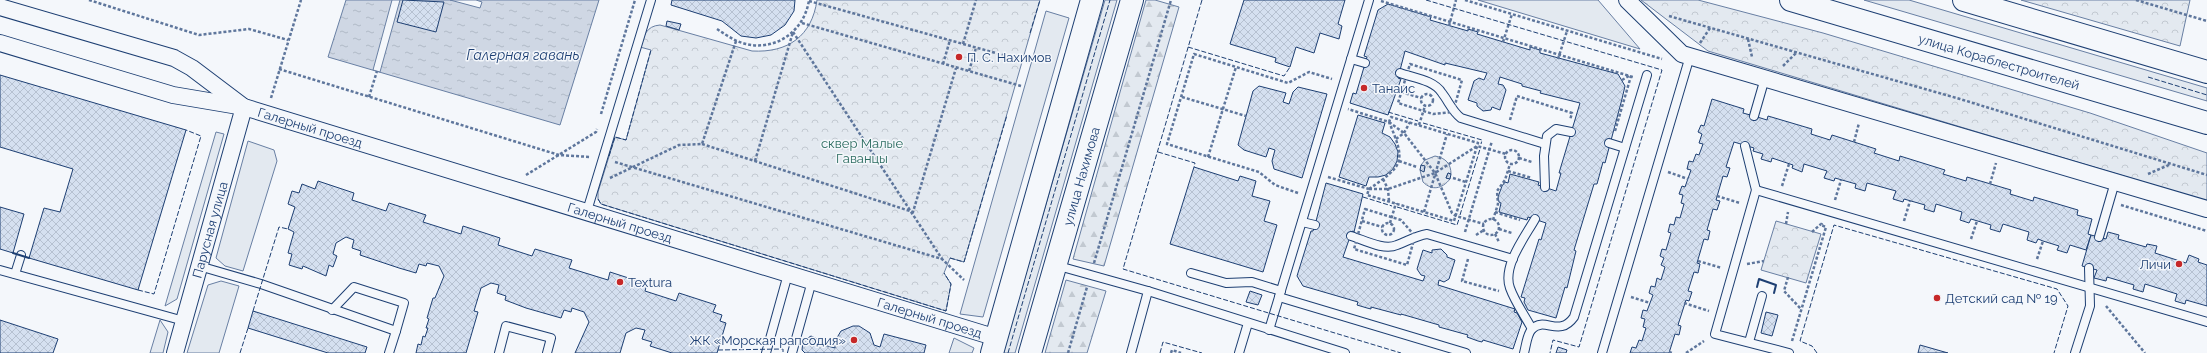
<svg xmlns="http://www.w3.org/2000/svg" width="2207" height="353" font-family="Raleway,sans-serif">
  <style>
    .green { fill: #e3e9f0; stroke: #687fa3 }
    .forest { fill: url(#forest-firs); stroke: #687fa3 }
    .park { fill: url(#park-crowns); stroke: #687fa3 }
    .water { fill: url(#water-ripples); stroke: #687fa3 }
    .pier { fill: #f4f7fb; stroke: #687fa3 }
    .building { fill: url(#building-cross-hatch); stroke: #1d3f73 }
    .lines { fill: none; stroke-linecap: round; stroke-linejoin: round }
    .lane-casing { stroke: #1d3f73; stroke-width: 10 }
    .street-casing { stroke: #1d3f73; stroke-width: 18 }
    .secondary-casing { stroke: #1d3f73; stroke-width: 24 }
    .path { stroke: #5e769c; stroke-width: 2.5; stroke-dasharray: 3 2; stroke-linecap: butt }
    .lane { stroke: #f4f7fb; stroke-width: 8 }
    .street { stroke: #f4f7fb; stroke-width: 16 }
    .secondary { stroke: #f4f7fb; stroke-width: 22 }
    .fence { stroke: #1d3f73; stroke-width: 1; stroke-dasharray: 5 2; stroke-linecap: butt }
    .wall { stroke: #1d3f73; stroke-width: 2 }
    .poi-dot { fill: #c62828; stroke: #f4f7fb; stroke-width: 1.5 }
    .labels { text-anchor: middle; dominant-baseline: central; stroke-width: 3; stroke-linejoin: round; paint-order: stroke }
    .poi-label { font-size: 13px; fill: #1d3f73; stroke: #f4f7fb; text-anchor: start }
    .street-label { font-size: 13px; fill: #1d3f73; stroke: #f4f7fb }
    .park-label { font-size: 13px; fill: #2c6c60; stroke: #f4f7fb }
    .water-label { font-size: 14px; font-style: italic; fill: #1d3f73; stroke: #f4f7fb }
  </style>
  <defs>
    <pattern id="forest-firs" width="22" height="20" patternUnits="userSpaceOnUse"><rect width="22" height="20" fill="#e3e9f0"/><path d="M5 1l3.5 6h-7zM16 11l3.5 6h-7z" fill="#c2c9d1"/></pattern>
    <pattern id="park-crowns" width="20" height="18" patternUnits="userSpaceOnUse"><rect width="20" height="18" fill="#e3e9f0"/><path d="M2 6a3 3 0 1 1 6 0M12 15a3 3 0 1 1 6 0" fill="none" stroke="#c2c9d1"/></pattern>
    <pattern id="water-ripples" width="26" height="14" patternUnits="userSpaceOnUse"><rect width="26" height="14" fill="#cfd7e4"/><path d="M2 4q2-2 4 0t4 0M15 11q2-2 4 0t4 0" fill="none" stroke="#b1bac7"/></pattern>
    <pattern id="building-cross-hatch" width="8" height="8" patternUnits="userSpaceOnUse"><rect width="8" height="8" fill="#d5e0f0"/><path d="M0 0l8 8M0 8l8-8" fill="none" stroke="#b6c1d1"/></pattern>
  </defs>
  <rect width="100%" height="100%" fill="#f4f7fb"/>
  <g class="green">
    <path d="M1105,0H1117L1015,353H1003Z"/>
    <path d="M1478,0H1598L1640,49Z"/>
    <path d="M1864,0H1909L2207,88V101Z"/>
    <path d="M1046,11L1069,18L983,317L960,314Z"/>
    <path d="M216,132L224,134L177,299L165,306Z"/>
    <path d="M248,141L274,150L277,161L243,271L225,266L216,258Z"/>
    <path d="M221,281L239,286L219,353H187L208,285Z"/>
    <path d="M160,320L168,332L163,353H150Z"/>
    <path d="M954,338L974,348L972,353H949Z"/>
  </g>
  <g class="forest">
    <path d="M1146,0H1155L1179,7L1104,266L1073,259Z"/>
    <path d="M1066,280L1106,291L1087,353H1045Z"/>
  </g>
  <g class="park">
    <path d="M817,0H1040L964,262L950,258L944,273L951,284L946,311L601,204L598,199V192L615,137L626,140L651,50L640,47C644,36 646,26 660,25L752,51C788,53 812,36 817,0Z"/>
    <path d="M1641,0H1698L1823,33L2090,113L2207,153V201L1708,51Z"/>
    <path d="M2021,0H2190L2180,46Z"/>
    <path d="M1435,156C1446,158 1451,164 1451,174L1448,173L1446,178L1450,179C1442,189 1432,191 1423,182L1420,170L1424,171L1425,167L1421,165L1425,160Z"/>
    <path d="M1776,221L1821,234L1806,283L1761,270Z"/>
  </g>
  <path class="water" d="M346,0H599L560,125L328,57Z"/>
  <g class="pier">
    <path d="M392,0H400L380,72L373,70Z"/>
    <path d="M450,0H476L482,2L480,8Z"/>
  </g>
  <g class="building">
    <path d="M403,0L444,2L436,32L397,22Z"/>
    <path d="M672,0H795L794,11L785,25L771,35L756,38L741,36L722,21L671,5Z"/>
    <path d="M1244,0H1345L1338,24L1342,26L1339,39L1320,33L1314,53L1296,47L1290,67L1275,62L1276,58L1230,44Z"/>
    <path d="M1388,4L1431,17L1430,20L1468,31V29L1478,32L1477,34L1530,50V47L1540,50V53L1618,74L1625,86L1622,99L1605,163L1603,162L1597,184H1594L1574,250L1576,251L1567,288L1565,287L1556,318L1528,310L1524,302L1525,298L1521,297L1539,239L1541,240L1546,223L1528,217L1527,220L1499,212L1501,203L1499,202L1498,197L1502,186L1505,182L1508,183L1510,174L1539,182L1538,185L1556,191L1561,173H1559L1580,103L1540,93L1541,91L1522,86V84L1500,77L1498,84L1503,85L1506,90L1500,110L1492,107L1491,110L1483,111L1477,106V103L1468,100L1474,81L1479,78L1484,80L1487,73L1445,63V65L1405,51L1398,78L1401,79L1388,115L1350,103L1353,93L1356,94L1367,57L1364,56L1378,10Z"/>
    <path d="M667,21L681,24L679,30L666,26Z"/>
    <path d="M0,75L186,130L138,290L29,258L44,208L60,212L73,169L0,147Z"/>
    <path d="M1259,86L1286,93L1283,102L1289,104L1293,92L1298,87L1327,94L1302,178L1274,169L1272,161L1275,150L1269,148L1266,157L1244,150L1238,145L1253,91Z"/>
    <path d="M1712,99L1744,109L1743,113L1754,116L1767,120L1768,116L1812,129L1811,134L1830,140L1832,135L1876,149L1874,153L1899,161L1900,156L1945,170L1943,174L1966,181L1967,177L2011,190L2010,194L2033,201L2034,197L2078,210L2077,215L2092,219L2088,234L2091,235L2086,250L2070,245L2067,253L2057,250L2059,246L2043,241L2038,239L2036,243L2027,240L2029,232L2003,224L2000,232L1990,229L1991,225L1971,219L1969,223L1960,220L1962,212L1936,204L1934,212L1924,209L1925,205L1904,199L1903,202L1893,199L1896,191L1867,183L1865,191L1855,188L1856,184L1835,178L1834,181L1824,178L1827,171L1804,164L1802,172L1792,168L1793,165L1772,158L1771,162L1761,159L1763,154L1753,151L1754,148L1734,142L1726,167L1730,168L1727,177L1723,176L1716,200L1720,201L1717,210L1713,209L1707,230L1710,231L1708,240L1704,239L1697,263L1700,264L1698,273L1694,272L1688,291L1692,292L1689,301L1686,300L1678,325L1681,326L1679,335L1675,334L1669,353H1630L1632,347L1636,348L1639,340L1642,341L1646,328L1643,327L1645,319L1641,318L1643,310L1647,311L1653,295L1649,293L1651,286L1655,287L1657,278L1661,280L1665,267L1661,265L1664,258L1660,256L1662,249L1666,250L1671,233L1668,232L1670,224L1674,225L1676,217L1680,218L1684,204L1681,203L1683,195L1679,194L1682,186L1685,187L1691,170L1687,169L1689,161L1693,162L1696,154L1699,155L1703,144L1699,143L1702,134L1698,132L1701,125L1704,126Z"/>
    <path d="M1358,115L1385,123L1382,133L1390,137L1395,144L1398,152L1397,161L1393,169L1386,175L1378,177H1369L1366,186L1339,177Z"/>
    <path d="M1421,165L1425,166L1424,172L1420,170Z"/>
    <path d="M1194,167L1238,181L1240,176L1256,181L1252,196L1270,201L1264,221L1277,225L1263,272L1170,244Z"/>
    <path d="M1448,173L1451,174L1450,179L1446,178Z"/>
    <path d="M318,181L354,193L352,200L386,211L389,203L426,215L423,222L461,234L463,226L500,238L498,245L532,256L535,249L572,260L569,268L608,280L610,272L647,284L645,291L676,301L679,293L716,305L713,312L722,315L720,321L726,323L717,353H672L650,346L652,342L642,339L645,330L636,328L626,333L620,353H575L589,322L584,312L572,308L571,312L564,310L561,318L526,308L505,300L506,296L497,293L499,285L491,283L481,288L474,311L478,312L466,353H416L418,344L421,345L423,336L425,337L428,328H426L429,319L427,318L433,298H435L444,276L439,266L427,263L426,266L419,264L416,273L399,268L360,255L361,251L352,248L354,240L346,237L336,243L333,254L337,256L333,267L329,265L326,276L303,266L302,269L289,265L292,254L288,253L294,232L288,229L295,207L288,204L292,191L299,193L302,184L315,189Z"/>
    <path d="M1326,183L1363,194L1354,232L1352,231L1343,257L1423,281L1425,276L1421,275L1417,269L1423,250L1432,253V250L1441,249L1447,255V257L1455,260L1449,279L1444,282L1439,280L1438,285L1515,309L1514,312L1517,313L1522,322L1513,349L1483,340L1482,342L1478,341L1467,337L1468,335L1439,327V325L1401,314V315L1371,307V309L1367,308L1357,305L1358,302L1303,286L1297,276L1311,231H1313L1315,225Z"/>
    <path d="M0,207L24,214L13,253L0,249Z"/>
    <path d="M2108,232L2119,235L2118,239L2146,247L2147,244L2157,246L2155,253L2186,263L2189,255L2199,259L2198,262L2207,265V306L2186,300L2185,304L2175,301L2177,294L2145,284L2143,292L2133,289L2134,285L2107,277L2106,281L2094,278L2097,270L2082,266L2091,235L2106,239Z"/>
    <path d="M1250,291L1262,295L1258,305L1246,302Z"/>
    <path d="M253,311L367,347L365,353H328L248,328Z"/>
    <path d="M1766,312L1778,315L1772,336L1761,333Z"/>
    <path d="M0,320L58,339L53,353H0Z"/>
    <path d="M853,326H859L870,333L874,345L880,347L884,334L926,345L924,353H805L802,350L803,341L811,336L817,339L820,344L835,348V341L841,331Z"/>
    <path d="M1920,345L1948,353H1918Z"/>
    <path d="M1558,347L1567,350L1566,353H1556Z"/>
  </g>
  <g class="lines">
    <defs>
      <g id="lane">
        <path d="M1351,59L1365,63"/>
        <path d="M1400,73C1414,78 1434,80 1442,93C1449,102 1452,111 1461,118L1545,144"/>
        <path d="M1754,116L1765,78"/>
        <path d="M1609,143L1625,148"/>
        <path d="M1745,146L1756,190L1715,334L1789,353"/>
        <path d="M1545,187L1544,156L1547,136L1556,129L1571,132"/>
        <path d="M1756,190L2207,322"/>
        <path d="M587,211L651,0"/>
        <path d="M1302,222L1315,225"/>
        <path d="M1351,236C1364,240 1384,251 1397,245C1408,241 1415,236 1427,234L1513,259"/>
        <path d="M2099,237L2115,182"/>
        <path d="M1055,265L1148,291L1345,353"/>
        <path d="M199,266L261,284L396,331L389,353"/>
        <path d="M0,270L184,321"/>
        <path d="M1191,273L1226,283L1252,282L1281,291"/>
        <path d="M15,274L21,255"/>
        <path d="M1279,297L1466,353"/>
        <path d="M332,310L354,287L404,303L396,331"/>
        <path d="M1532,329C1525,316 1515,302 1510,288C1502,266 1525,237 1535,219"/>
        <path d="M1269,330L1369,0"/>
        <path d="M1749,342L1762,296"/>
        <path d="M499,353L506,326L551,338L547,353"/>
        <path d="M766,353L788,274"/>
        <path d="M792,353L812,281"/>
        <path d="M1131,353L1148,291"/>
        <path d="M1239,353L1248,323"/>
        <path d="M1524,353C1526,346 1527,334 1532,329C1545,316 1559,338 1574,317L1647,75"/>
        <path d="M1602,353L1690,56"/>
        <path d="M2075,353L2090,306L2089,268"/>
      </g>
      <g id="street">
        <path d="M1627,0L1682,54L2207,209"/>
        <path d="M0,7L174,58L192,68L241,105"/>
        <path id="s1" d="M0,43L173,95L244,107L997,338"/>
        <path id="s2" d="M175,353L244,107"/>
      </g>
      <g id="secondary">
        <path id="s3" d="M1791,0L2207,123"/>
        <path d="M1964,0L2207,72"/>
        <path d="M992,353L1092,0"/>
        <path id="s4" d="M1030,353L1132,0"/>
      </g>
    </defs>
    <use href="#lane" class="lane-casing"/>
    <use href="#street" class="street-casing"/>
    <use href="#secondary" class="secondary-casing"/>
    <g class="path">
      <path d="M89,0L199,35L249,29L288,40"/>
      <path d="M1465,0L1662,59"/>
      <path d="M2136,0L2207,21"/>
      <path d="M809,1L1028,62"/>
      <path d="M1381,1L1633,77"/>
      <path d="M1669,16L1960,99L2207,175"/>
      <path d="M802,23L1021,86"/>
      <path d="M1449,26L1456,0"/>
      <path d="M717,29C723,33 729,37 735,40C768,56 804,35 809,0"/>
      <path d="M793,32L942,259"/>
      <path d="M1748,39L1752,57"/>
      <path d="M1503,42L1512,14"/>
      <path d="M1700,43L1710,28"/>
      <path d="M963,44L976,0"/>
      <path d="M1558,59L1567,31"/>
      <path d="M943,64L950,40"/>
      <path d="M1410,64L1462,80L1453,112L1433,114L1398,103Z"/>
      <path d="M1783,66L1797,52"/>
      <path d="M279,69L559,155L590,157"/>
      <path d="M969,71L976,48"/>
      <path d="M1622,80L1629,76"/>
      <path d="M1401,92L1421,98"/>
      <circle cx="1427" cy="100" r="6"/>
      <path d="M369,97L377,71"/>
      <path d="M1182,97L1246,116"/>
      <path d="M271,98L301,0"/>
      <path d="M601,114L635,0"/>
      <path d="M1510,120L1517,96L1572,113L1570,120"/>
      <path d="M1389,122L1404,133L1435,173L1452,213L1456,216L1484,224"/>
      <path d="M1419,125L1425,106"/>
      <path d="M1615,131L1631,76"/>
      <path d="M1396,139L1404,133L1410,122"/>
      <path d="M1854,142L1859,123"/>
      <path d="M702,144L913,212L956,68"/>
      <circle cx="1512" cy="157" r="7"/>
      <path d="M1208,157L1236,67"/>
      <path d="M1519,158L1532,162"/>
      <path d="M755,161L793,32"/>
      <path d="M1399,161L1417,167"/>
      <path d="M615,162L942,259L964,280"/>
      <path d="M1508,171L1532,178"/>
      <path d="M1668,172L1688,179"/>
      <path d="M2148,174L2171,164"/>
      <path d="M526,175L596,132L597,129"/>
      <path d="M1328,177L1369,189L1367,195L1454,221L1478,143L1391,117L1389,122L1348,109"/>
      <path d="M610,178L679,145L702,144L736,41"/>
      <path d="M1453,178L1466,182"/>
      <path d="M1383,179L1388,189L1389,201"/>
      <path d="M1990,184L1996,163"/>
      <path d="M1782,186L1789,164"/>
      <path d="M1369,189H1388L1435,173L1477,146L1506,154"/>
      <path d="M1369,189C1404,165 1406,162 1389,122"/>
      <path d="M1298,193L1275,185L1259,172L1167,144L1194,54L1288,83L1309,72L1332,79"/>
      <path d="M1717,196L1740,203"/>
      <path d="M1835,200L1841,180"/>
      <path d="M2121,205L2207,231"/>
      <path d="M1365,209L1401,220L1415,236L1407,265L1354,249Z"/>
      <path d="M1424,212L1447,134"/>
      <path d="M1495,212L1520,220"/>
      <circle cx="1491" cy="227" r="8"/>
      <path d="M1493,220L1498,204L1497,191L1505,180L1510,164"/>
      <path d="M1362,221L1382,227"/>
      <path d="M1904,221L1910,201"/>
      <path d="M1390,223L1396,203"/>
      <circle cx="1388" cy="229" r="6"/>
      <path d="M1786,224L1788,212"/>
      <path d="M1499,229L1512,233"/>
      <path d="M1465,232L1492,141"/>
      <path d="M1812,232L1821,224"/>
      <path d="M1495,234L1499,242"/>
      <path d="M1476,235L1484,230"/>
      <path d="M1971,239L1977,221"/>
      <path d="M1468,259L1462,281L1499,291"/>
      <path d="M2037,259L2043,241"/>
      <path d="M1698,261L1722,268"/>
      <path d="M1094,263L1171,0"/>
      <path d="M1747,264L1764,261"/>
      <path d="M1788,277L1784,291L1801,309"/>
      <path d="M1631,297L1650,303"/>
      <path d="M1684,303L1709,311"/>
      <path d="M2106,306L2145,353"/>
      <path d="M1792,341L1826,227L1821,225L1822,223"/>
      <path d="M1669,352L1672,353"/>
      <path d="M1068,353L1087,287"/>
      <path d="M1171,353L1172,350L1181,353"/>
      <path d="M1686,353L1704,341"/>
    </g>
    <use href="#lane" class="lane"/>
    <use href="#street" class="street"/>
    <use href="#secondary" class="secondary"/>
    <g class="fence">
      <path d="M1202,0L1123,269L1401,353"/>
      <path d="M1426,0L1662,70L1579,347L1553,340L1550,353"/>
      <path d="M1030,33L1040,0"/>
      <path d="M1188,47L1284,76L1290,67"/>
      <path d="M2148,77L2207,95"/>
      <path d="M1388,112L1418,121"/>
      <path d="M1423,123L1482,140L1481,144"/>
      <path d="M1158,152L1195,163L1194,167"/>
      <path d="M609,156L615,137L626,140L651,50"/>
      <path d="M1363,197L1392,206"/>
      <path d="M598,199L601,204L946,311L951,284L944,273"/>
      <path d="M1397,207L1457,225L1459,219"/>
      <path d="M1460,215L1480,149"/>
      <path d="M950,258L964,262L1007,115"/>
      <path d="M138,290L154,294L201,136L186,130"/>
      <path d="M253,311L279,227L288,229"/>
      <path d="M718,350L783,349V353"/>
      <path d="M240,353L248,328"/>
      <path d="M1008,353L1110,0"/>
      <path d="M1160,353L1163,342L1202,353"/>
      <path d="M1817,353L1812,346L1800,341L1834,225L2057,289L2068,306L2054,353"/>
    </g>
    <g class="wall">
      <path d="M13,253L29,258"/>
      <path d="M1757,287L1759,279L1776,285L1774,293"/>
    </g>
  </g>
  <g class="poi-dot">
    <circle cx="959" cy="57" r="4"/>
    <circle cx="1364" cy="88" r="4"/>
    <circle cx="2179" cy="264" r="4"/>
    <circle cx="620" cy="282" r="4"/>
    <circle cx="1937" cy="298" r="4"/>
    <circle cx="854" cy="340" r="4"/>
  </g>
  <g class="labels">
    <g class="poi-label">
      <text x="967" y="57">П. С. Нахимов</text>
      <text x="1372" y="88">Танаис</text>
      <text x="2171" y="264" text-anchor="end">Личи</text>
      <text x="628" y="282">Textura</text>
      <text x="1945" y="298">Детский сад № 19</text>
      <text x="846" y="340" text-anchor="end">ЖК «Морская рапсодия»</text>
    </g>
    <g class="street-label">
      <text stroke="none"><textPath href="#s3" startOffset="217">улица Кораблестроителей</textPath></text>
      <text stroke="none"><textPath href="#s1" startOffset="322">Галерный проезд</textPath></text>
      <text stroke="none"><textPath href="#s4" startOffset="184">улица Нахимова</textPath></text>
      <text stroke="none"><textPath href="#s1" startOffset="646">Галерный проезд</textPath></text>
      <text stroke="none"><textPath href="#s2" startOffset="128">Парусная улица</textPath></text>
      <text stroke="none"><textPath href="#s1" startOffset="970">Галерный проезд</textPath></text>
    </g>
    <g class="park-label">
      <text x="862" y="143">сквер Малые<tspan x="862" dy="15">Гаванцы</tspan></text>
    </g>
    <g class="water-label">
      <text x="523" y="55">Галерная гавань</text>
    </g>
  </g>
</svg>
